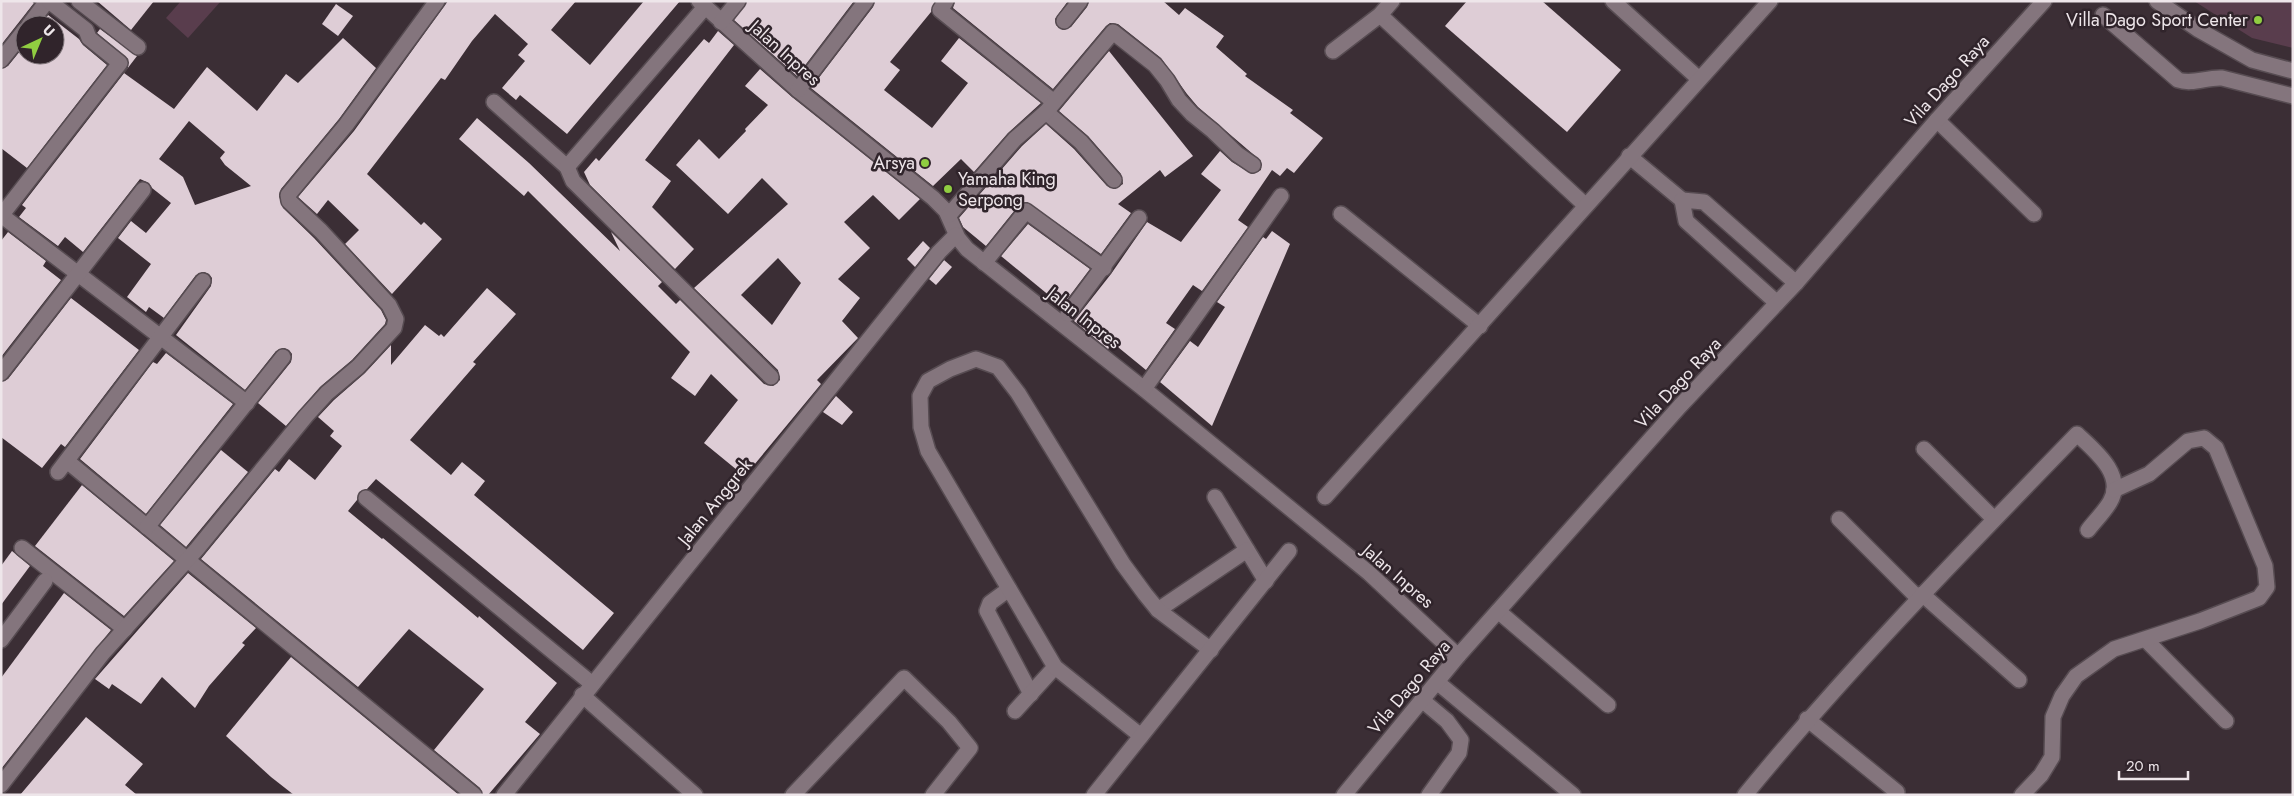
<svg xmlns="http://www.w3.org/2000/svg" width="2294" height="796" font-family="Jost,sans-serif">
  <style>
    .green { fill: #593d4d }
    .building { fill: #decdd6; fill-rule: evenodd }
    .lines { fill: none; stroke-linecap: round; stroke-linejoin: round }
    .minor-casing { stroke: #574c52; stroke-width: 18 }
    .minor { stroke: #84757d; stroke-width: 15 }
    .poi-dot { fill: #90cd41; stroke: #30242b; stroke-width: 2 }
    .labels { text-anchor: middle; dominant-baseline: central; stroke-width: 5; stroke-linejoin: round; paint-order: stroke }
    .poi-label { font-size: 18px; fill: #eee6ea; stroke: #30242b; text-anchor: end }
    .street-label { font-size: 18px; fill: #eee6ea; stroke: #30242b }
  </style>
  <rect width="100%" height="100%" fill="#3b2e35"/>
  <g class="green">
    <path d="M181,1H221L188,38L166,18Z"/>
    <path d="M2194,1H2293V48L2252,38Z"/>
  </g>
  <g class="building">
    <path d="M1,1H31L34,3L1,45Z"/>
    <path d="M97,1H154L131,30Z"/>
    <path d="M448,1H576L551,30L590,65L644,1H680L567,134L520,95L516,100L502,88L525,61L518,55L528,44L495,14L472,41L445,80L441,78L367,174L421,225L424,222L442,239L392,294L345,244L359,230L328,200L317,214L298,197L354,131Z"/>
    <path d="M747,1H854L797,76L734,20Z"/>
    <path d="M875,1H935L931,12L890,62L900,70L884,90L932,128L968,83L941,61L959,38L1041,103L1008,133L974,172L961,159L933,186L811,88L873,7Z"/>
    <path d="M955,1H1068L1055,19L1056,25L1063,30L1071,27L1087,7L1089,1H1163L1179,15L1185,8L1224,36L1216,47L1247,74L1245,76L1293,110L1290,113L1323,138L1294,173L1287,168L1280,176L1272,170L1238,220L1248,227L1202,291L1193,285L1166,323L1175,329L1146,370L1113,343L1108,349L1074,321L1111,274L1147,222L1181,242L1221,190L1201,174L1220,151L1232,162L1252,174L1261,170V161L1198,107L1187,94L1161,58L1118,24L1110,23L1106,26L1053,89L953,8Z"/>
    <path d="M1467,1H1542L1621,70L1567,132L1445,26Z"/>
    <path d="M336,4L353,16L338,36L322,24Z"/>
    <path d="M48,15L79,39L83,45L107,65L27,168L1,148V69L8,66L25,45V55H55V25H41Z"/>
    <path d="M100,29L137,56L124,73L174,109L207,67L257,111L286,74L298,83L343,38L376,68L339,119L281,189L279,196L283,208L314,238L381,310L386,320L385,324L352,360L320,387L286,426L258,403L291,362L292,354L289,350L284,348L276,351L245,390L176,335L211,286L212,278L209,274L204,272L196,275L164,318L149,307L146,312L127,297L151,264L118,238L131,221L146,233L171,203L152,188L149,183L140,179L83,252L65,237L58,246L19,217L26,208L22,205L128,68V59L97,33ZM189,121L225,152L220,158L225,165L251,186L195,205L183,177L159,159Z"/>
    <path d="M718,31L734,45L645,160L671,181L652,207L694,249L675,269L590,185L584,172L596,158L599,161L704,39L709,43Z"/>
    <path d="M1109,51L1193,156L1165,177L1160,170L1118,204L1131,213L1101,254L1027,202L1019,205L986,246L963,227L959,218L1022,146L1046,124L1074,149L1107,186L1115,189L1123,184L1121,174L1088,136L1059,111Z"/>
    <path d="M760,69L792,97L920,199L899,220L873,195L844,222L870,248L838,279L860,298L842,321L858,338L817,380L821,384L754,465L746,458L737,470L704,443L738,400L711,374L695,396L671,378L690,352L528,191L524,196L459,139L477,118L529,163L620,251L611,232L662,282L658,286L676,304L680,300L764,384L773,386L780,380L778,370L694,288L788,204L762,178L728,214L676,165L699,139L719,159L746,131L745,129L768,105L745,86ZM778,258L801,283L772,325L741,295Z"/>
    <path d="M1028,224L1090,269L1062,306L1001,256Z"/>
    <path d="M1272,231L1290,244L1212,426L1160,382L1190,341L1198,347L1225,307L1217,302L1263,237L1266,239Z"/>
    <path d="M8,232L46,261L43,266L61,280L1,357V241Z"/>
    <path d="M923,241L930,248L915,267L907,259Z"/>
    <path d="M944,260L952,267L936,285L929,279Z"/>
    <path d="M487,288L516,314L473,362L476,364L410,440L451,475L462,462L485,481L474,495L614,613L583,650L376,479L367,489L359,492L357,500L348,511L382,539L383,538L478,618L479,616L557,683L525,722L540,734L488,795H483L480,788L434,750L484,689L409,629L358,687L201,559L275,469L279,472L289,459L315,480L342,446L330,436L334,431L318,417L334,400L365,373L391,345V365L425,325L439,336L441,334L444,337Z"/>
    <path d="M71,298L139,350L65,447L61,444L42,468L1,437V382L8,379Z"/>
    <path d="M166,353L233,404L146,514L80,459L153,362L157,364Z"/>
    <path d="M836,396L853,412L842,425L823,412Z"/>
    <path d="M221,450L248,472L186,547L160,525Z"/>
    <path d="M82,485L174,561L124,616L35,546Z"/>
    <path d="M12,551L30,566L1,605V566Z"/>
    <path d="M188,573L256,628L242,643L245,645L209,686L195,708L162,677L141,704L112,684L109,689L95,679Z"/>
    <path d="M64,593L111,630L1,769V678Z"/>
    <path d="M291,657L459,795H294L271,777L226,736Z"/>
    <path d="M86,717L143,764L125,785L137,795H20Z"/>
  </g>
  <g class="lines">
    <defs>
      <g id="minor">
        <path d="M79,1L138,47"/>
        <path d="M699,1L798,90L933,198L946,211L958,238L967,249L1144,389L1369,573L1458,656"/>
        <path d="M946,1L940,10L1054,102"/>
        <path d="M1613,1L1699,79"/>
        <path d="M2157,1L2199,30L2252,60L2293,71"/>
        <path d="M1380,15L1585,205"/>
        <path d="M2103,15L2178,80C2193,85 2206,77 2222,78L2293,96"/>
        <path d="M1064,21L1080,1"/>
        <path d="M721,22L738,1"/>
        <path d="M29,25L47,1"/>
        <path d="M1333,51L1380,15L1392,1"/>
        <path d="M1,60L25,30"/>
        <path d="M798,90L866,1"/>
        <path d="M494,102L567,167L573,181L771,377"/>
        <path d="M1046,112L1081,142L1114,180"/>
        <path d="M1937,120L2034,214"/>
        <path d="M1629,156L1682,200"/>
        <path d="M567,167L705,7"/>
        <path d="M1341,214L1480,326"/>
        <path d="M1,215L247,403"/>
        <path d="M949,215L1015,139L1046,112L1113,32L1155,65L1167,80L1179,100L1192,114L1213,131L1237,154L1253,165"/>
        <path d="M1,216L120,63L89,38L86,30L49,1"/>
        <path d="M984,263L1026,211L1104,268"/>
        <path d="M1777,303L1686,221L1682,200L1704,202L1796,283"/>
        <path d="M1068,314L1139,218"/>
        <path d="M1,373L143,190"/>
        <path d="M1144,389L1281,196"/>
        <path d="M1924,449L1994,519"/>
        <path d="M67,461L474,795"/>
        <path d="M58,472L203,281"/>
        <path d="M1215,497L1266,581"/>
        <path d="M1325,497L1770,1"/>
        <path d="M366,498L591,683"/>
        <path d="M1839,519L1918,598"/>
        <path d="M147,527L283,357"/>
        <path d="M22,548L125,629"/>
        <path d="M1009,589L990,603L987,611L1031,694"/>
        <path d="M1922,594L2019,680"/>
        <path d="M1158,610L1247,550"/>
        <path d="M1498,611L1608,705"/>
        <path d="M1,640L45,581"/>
        <path d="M2146,640L2226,721"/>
        <path d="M1437,682L1573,795"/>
        <path d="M582,695L695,795"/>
        <path d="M1422,700L1447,721L1461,740L1459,753L1429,795"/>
        <path d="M1015,711L1055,667"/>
        <path d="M1807,719L1897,792"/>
        <path d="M1141,736L1055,667L928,451L921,427L920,396L928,381L950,369L976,359L998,367L1018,393L1123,564L1145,594L1158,610L1211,650"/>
        <path d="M1,785L103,653L197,549L306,416L327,393L358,367L394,328L396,319L389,305L321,231L289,201L288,195L346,125L437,1"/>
        <path d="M504,795L939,252L956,235"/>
        <path d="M793,795L904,678L949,722L970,748L933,795"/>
        <path d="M1094,795L1289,551"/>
        <path d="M1344,795L1458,656L1680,406L1796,283L1937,120L2044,1"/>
        <path d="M1745,795C1849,668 1963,552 2077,434C2094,450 2126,475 2110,502C2104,512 2095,521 2088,530"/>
        <path d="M2022,795L2041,775L2052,757L2053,717L2062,696L2076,676L2114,649L2200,621L2259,598L2267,587L2265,566L2216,448L2204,438L2188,441L2149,474L2114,490"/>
      </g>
    </defs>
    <use href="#minor" class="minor-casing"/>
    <use href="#minor" class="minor"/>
  </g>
  <g class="poi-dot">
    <circle cx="2258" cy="20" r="5"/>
    <circle cx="925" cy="163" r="5"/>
    <circle cx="948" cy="189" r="5"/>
  </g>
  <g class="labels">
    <g class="poi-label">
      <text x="2248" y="20">Villa Dago Sport Center</text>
      <text x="915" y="163">Arsya</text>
      <text x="958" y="179" text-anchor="start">Yamaha King<tspan x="958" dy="21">Serpong</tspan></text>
    </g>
    <g class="street-label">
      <text transform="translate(785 53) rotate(42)">Jalan Inpres</text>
      <text transform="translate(1947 81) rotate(-48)">Vila Dago Raya</text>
      <text transform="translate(1084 318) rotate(38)">Jalan Inpres</text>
      <text transform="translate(1678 383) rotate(-47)">Vila Dago Raya</text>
      <text transform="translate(715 502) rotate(-51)">Jalan Anggrek</text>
      <text transform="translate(1398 576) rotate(41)">Jalan Inpres</text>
      <text transform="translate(1409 687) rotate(-50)">Vila Dago Raya</text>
    </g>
  </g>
  <rect width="2294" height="796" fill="none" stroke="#eee6ea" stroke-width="5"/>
  <g transform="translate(40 40) rotate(44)"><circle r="24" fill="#30242b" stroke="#7c7277"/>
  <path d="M0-4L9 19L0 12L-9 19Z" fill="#90cd41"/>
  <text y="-8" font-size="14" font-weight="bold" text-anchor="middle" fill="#eee6ea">U</text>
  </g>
  <path d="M2119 771v8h69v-8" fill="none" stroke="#eee6ea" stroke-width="2.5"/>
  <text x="2126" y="771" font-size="15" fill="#eee6ea" stroke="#30242b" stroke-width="4" paint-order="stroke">20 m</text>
</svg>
